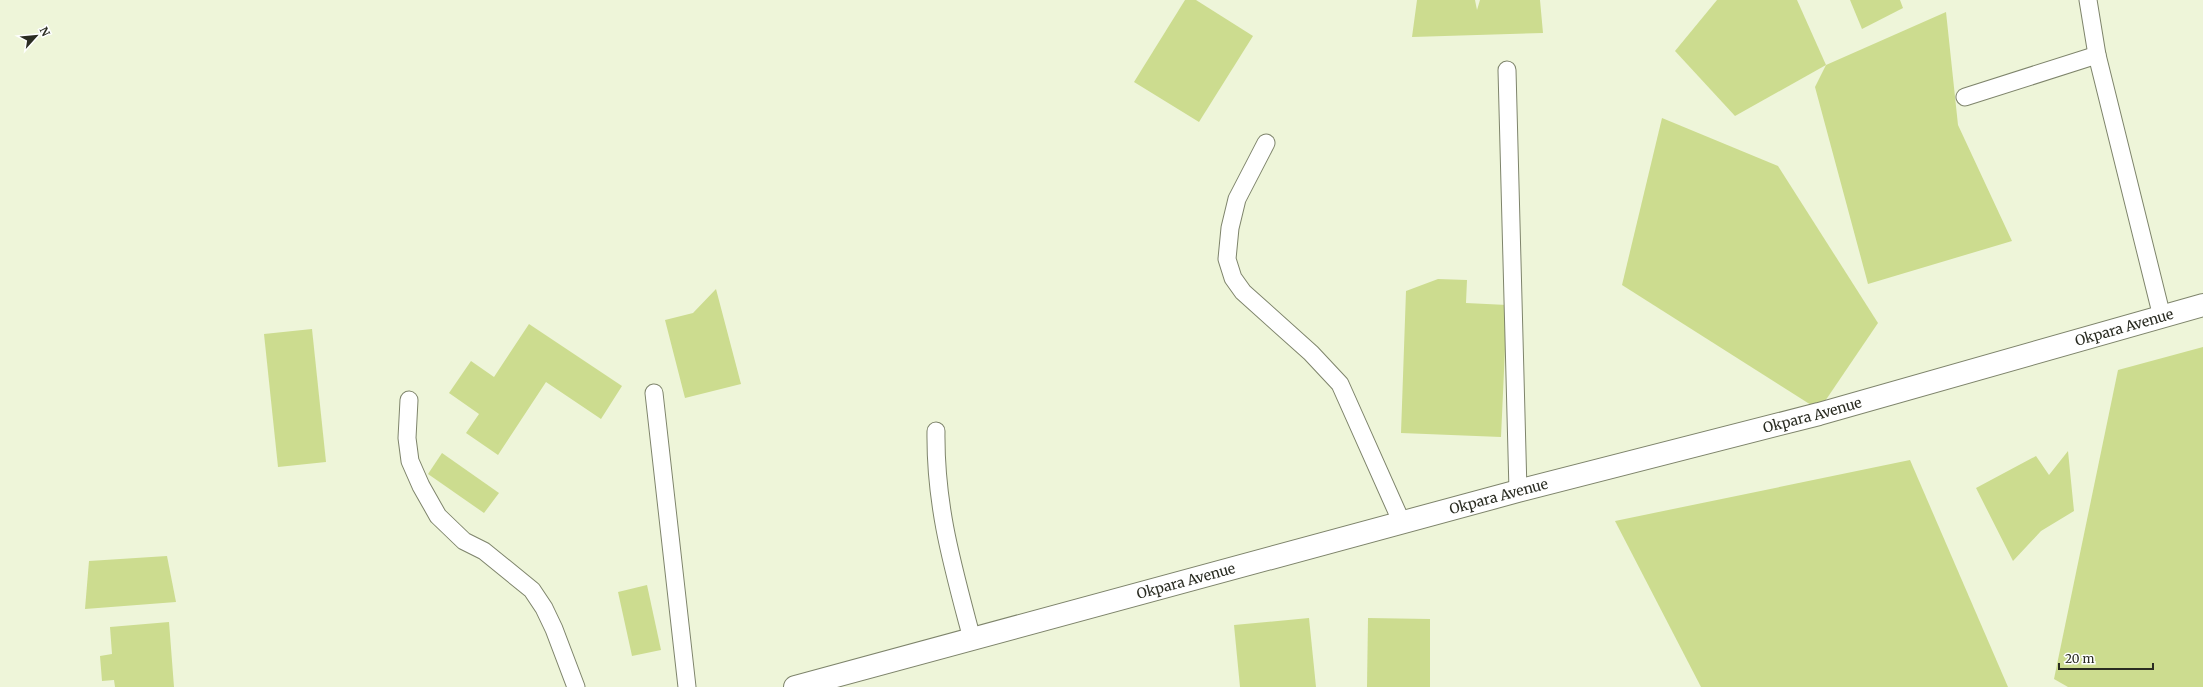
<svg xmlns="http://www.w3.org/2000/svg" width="2203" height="687" font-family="Merriweather,serif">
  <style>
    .building { fill: #ccdc8f }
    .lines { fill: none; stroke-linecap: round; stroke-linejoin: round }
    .lane-casing { stroke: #7e846b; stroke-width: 19 }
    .street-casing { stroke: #7e846b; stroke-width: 24 }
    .lane { stroke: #fff; stroke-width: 17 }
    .street { stroke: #fff; stroke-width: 22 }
    .labels { text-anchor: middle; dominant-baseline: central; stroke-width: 3; stroke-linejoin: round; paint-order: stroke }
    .street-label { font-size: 14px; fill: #2a2c22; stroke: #fefffe }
  </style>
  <rect width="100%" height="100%" fill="#eef5d9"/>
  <g class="building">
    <path d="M1185,0H1196L1253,36L1199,122L1134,82Z"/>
    <path d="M1417,0H1475L1477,10L1480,0H1540L1543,33L1412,37Z"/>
    <path d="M1717,0H1797L1826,65L1735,116L1675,51Z"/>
    <path d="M1850,0H1900L1903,8L1862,29Z"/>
    <path d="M1946,12L1958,125L2012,241L1868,284L1815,87L1826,65Z"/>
    <path d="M1662,118L1778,166L1878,323L1819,410L1622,285Z"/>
    <path d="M1438,279L1467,280L1466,303L1507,305L1501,437L1401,433L1406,291Z"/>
    <path d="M716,289L741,384L685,398L665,320L693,313Z"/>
    <path d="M529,324L622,386L601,419L546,382L498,455L466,433L479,414L449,393L471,361L494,377Z"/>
    <path d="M312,329L326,462L278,467L264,334Z"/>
    <path d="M2203,347V687H2068L2054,679L2118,370Z"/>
    <path d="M2068,451L2074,511L2041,531L2013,561L1976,488L2036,456L2049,475Z"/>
    <path d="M442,453L499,493L484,513L428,474Z"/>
    <path d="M1910,460L2008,687H1701L1615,521Z"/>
    <path d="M167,556L176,602L85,609L89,561Z"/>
    <path d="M647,585L661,650L632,656L618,592Z"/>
    <path d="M1309,618L1316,687H1240L1234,625Z"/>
    <path d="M1368,618L1430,619V687H1367Z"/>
    <path d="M169,622L174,687H115L114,680L102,681L100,656L112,654L110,627Z"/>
  </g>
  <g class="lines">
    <defs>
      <g id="lane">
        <path d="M2088,0L2097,55L2162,317"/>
        <path d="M1507,70L1518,491"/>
        <path d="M1965,97L2097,55"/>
        <path d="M1266,143L1237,199L1230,228L1227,259L1233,278L1243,292L1311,353L1340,384L1402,523"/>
        <path d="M654,393L687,687"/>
        <path d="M409,400L407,438L410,461L421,486L438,516L464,541L484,551L532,590L544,608L554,629L576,687"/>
        <path d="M936,431C935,507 953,567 972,639"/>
      </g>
      <g id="street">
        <path id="s1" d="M795,687L1518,491L1819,414L2203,305"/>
      </g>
    </defs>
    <use href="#lane" class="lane-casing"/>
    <use href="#street" class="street-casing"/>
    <use href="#lane" class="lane"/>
    <use href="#street" class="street"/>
  </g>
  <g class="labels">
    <g class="street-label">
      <text stroke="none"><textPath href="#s1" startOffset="1377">Okpara Avenue</textPath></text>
      <text stroke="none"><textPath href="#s1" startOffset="1053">Okpara Avenue</textPath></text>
      <text stroke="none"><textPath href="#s1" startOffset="729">Okpara Avenue</textPath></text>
      <text stroke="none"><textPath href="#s1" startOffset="405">Okpara Avenue</textPath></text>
    </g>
  </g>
  <g transform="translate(36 36) rotate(63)" stroke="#fefffe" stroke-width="3" paint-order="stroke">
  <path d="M0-3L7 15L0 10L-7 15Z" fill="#2a2c22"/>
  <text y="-6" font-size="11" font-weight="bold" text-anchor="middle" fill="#2a2c22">N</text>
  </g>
  <path d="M2059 663v6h94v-6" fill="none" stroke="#2a2c22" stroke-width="2"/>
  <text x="2065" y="663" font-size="12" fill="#2a2c22" stroke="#fefffe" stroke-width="3" paint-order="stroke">20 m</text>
</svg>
